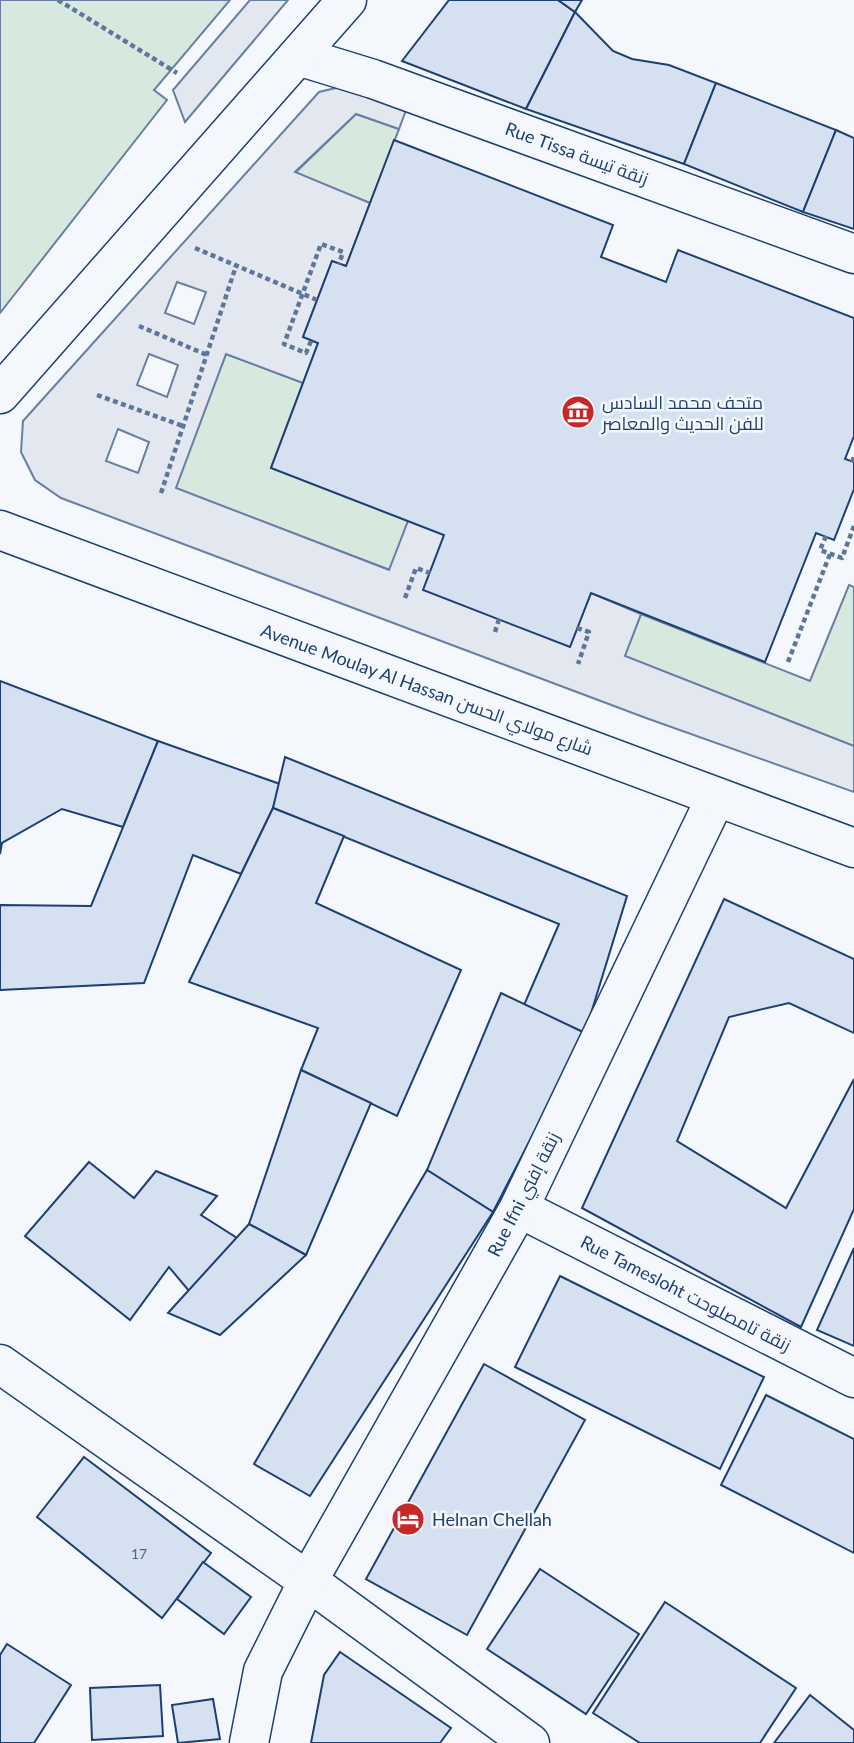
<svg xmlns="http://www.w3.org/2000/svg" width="854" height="1743" font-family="Lato,Cairo,sans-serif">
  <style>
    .green { fill: #d7e8df; stroke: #687fa3; stroke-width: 2 }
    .parking { fill: #e3e8f0; stroke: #687fa3; stroke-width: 2; fill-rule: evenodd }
    .building { fill: #d5e0f0; stroke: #1d3f73; stroke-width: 2 }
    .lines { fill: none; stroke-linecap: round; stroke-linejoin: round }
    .minor-casing { stroke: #1d3f73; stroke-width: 41 }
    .secondary-casing { stroke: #1d3f73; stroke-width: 41 }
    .primary-casing { stroke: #1d3f73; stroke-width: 41 }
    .path { stroke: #5e769c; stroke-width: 4.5; stroke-dasharray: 5 3.5; stroke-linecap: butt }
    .minor { stroke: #f4f7fb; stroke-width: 38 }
    .secondary { stroke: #f4f7fb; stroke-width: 38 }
    .primary { stroke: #f4f7fb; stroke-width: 38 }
    .labels { text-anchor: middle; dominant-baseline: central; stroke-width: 5; stroke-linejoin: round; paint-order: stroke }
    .number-label { font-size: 14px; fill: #4b6792 }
    .street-label { font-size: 18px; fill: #1d3f73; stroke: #f4f7fb }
    .poi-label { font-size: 18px; fill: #1d3f73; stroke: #f4f7fb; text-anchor: start }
  </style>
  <rect width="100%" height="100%" fill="#f4f7fb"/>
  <g class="green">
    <path d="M0,0H230L154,90L167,100L0,313Z"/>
    <path d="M356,114L399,129L370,203L295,173Z"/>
    <path d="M226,354L303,383L271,468L408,521L390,570L175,488Z"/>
    <path d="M849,585L854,587V746L624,656L641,614L810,681Z"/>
  </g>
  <g class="parking">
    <path d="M250,0H288L185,122L173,90Z"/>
    <path d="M357,83L409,102L399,129L356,114L295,172L370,203L346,266L332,261L303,337L318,343L303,383L226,354L176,488L389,570L408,521L444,535L570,646L591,593L641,614L625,656L854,746V792L646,718L61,498L35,480L21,452L23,421L319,92ZM177,282L206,292L194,324L165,313ZM149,354L178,365L167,397L137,385ZM118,429L149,442L138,473L106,461Z"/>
  </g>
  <g class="building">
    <path d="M449,0H558L575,12L526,109L402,61Z"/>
    <path d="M558,0H582L575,12Z"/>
    <path d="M575,12L613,51L632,59L669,65L716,83L684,164L526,109Z"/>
    <path d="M716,83L836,130L803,212L684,164Z"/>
    <path d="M836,130L854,138V229L803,212Z"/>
    <path d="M394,140L613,225L601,257L635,270L666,282L678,250L854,318V436L845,459L854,462V489L834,540L816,533L765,662L591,593L570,647L423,590L444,535L271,468L318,343L303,337L332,261L346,266Z"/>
    <path d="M0,681L158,741L123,827L62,809L2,843L0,854Z"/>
    <path d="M158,741L280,784L273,808L241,874L193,855L144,983L0,990V905L91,906Z"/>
    <path d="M285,757L627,896L585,1033L524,1005L559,924L273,808Z"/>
    <path d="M273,808L344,836L316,903L461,970L397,1116L301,1070L318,1028L189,982Z"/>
    <path d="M724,899L854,959V1033L789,1003L729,1017L677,1141L786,1208L854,1079V1209L801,1327L582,1208Z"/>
    <path d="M501,993L585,1033L493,1212L427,1170Z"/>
    <path d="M301,1070L371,1103L306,1255L249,1224Z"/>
    <path d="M89,1162L134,1198L156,1171L217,1196L201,1215L237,1238L189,1291L169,1267L130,1320L25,1236Z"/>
    <path d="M427,1170L493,1212L310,1496L254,1464Z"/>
    <path d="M249,1224L306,1255L220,1335L168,1313Z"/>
    <path d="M854,1248V1346L817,1330Z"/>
    <path d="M560,1276L764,1377L720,1469L515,1367Z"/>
    <path d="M484,1364L585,1420L467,1635L366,1579Z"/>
    <path d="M766,1395L854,1439V1553L721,1485Z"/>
    <path d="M84,1457L211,1553L162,1618L37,1517Z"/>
    <path d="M203,1562L251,1597L224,1634L177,1599Z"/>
    <path d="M540,1569L639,1634L586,1714L487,1649Z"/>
    <path d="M665,1602L796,1688L760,1743H640L593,1713Z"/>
    <path d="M7,1644L71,1685L34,1743H0V1655Z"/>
    <path d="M340,1652L451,1728L440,1743H311L324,1675Z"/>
    <path d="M160,1685L163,1736L92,1740L90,1688Z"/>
    <path d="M810,1695L854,1730V1743H774Z"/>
    <path d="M213,1699L220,1739L178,1743L172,1705Z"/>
  </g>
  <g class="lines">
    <defs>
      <g id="minor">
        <path d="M298,56L373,79L854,254"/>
        <path d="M519,1208L854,1378"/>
        <path d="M0,1364L308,1581L530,1743"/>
        <path d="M249,1743L263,1671L308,1581L519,1208L716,797"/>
      </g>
      <path id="secondary" d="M0,394L347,0"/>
      <path id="primary" d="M0,530L854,848"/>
    </defs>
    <use href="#minor" class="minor-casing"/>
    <use href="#secondary" class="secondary-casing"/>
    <use href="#primary" class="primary-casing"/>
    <g class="path">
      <path d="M58,0L177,73"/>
      <path d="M195,248L317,300"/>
      <path d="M139,326L207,355"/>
      <path d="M311,341L306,353L284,344L321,244L343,252L339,264"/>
      <path d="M97,395L183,426"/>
      <path d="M852,462L854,457"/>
      <path d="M161,493L236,266"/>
      <path d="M826,536L820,550L842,558L854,526"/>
      <path d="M405,598L416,568L430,573"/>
      <path d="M577,628L589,632L578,664"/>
      <path d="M495,632L499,619"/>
      <path d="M788,662L830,554"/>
    </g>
    <use href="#minor" class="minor"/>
    <use href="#secondary" class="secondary"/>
    <use href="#primary" class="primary"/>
  </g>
  <defs>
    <symbol id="museum-disc" viewBox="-11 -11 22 22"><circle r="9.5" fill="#c62828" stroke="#f4f7fb"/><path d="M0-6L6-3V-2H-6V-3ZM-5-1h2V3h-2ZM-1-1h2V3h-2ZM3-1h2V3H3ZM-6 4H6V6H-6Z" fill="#fff"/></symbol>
    <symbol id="hotel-disc" viewBox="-11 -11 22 22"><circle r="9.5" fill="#c62828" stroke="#f4f7fb"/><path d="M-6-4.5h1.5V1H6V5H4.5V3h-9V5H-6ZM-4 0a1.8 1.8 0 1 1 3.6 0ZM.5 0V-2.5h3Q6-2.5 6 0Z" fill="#fff"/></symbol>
  </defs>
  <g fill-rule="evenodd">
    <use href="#museum-disc" x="559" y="393" width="38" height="38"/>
    <use href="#hotel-disc" x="389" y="1500" width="38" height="38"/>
  </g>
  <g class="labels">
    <g class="number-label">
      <text x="139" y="1553">17</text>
    </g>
    <g class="street-label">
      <text transform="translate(577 153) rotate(20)">Rue Tissa زنقة تيسة</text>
      <text transform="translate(427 689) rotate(20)">Avenue Moulay Al Hassan شارع مولاي الحسن</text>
      <text transform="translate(523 1194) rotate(-63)">Rue Ifni زنقة إفني</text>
      <text transform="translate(686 1293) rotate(27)">Rue Tamesloht زنقة تامصلوحت</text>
    </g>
    <g class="poi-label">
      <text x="602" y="402">متحف محمد السادس<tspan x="602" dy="21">للفن الحديث والمعاصر</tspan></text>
      <text x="432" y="1519">Helnan Chellah</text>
    </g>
  </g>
</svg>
